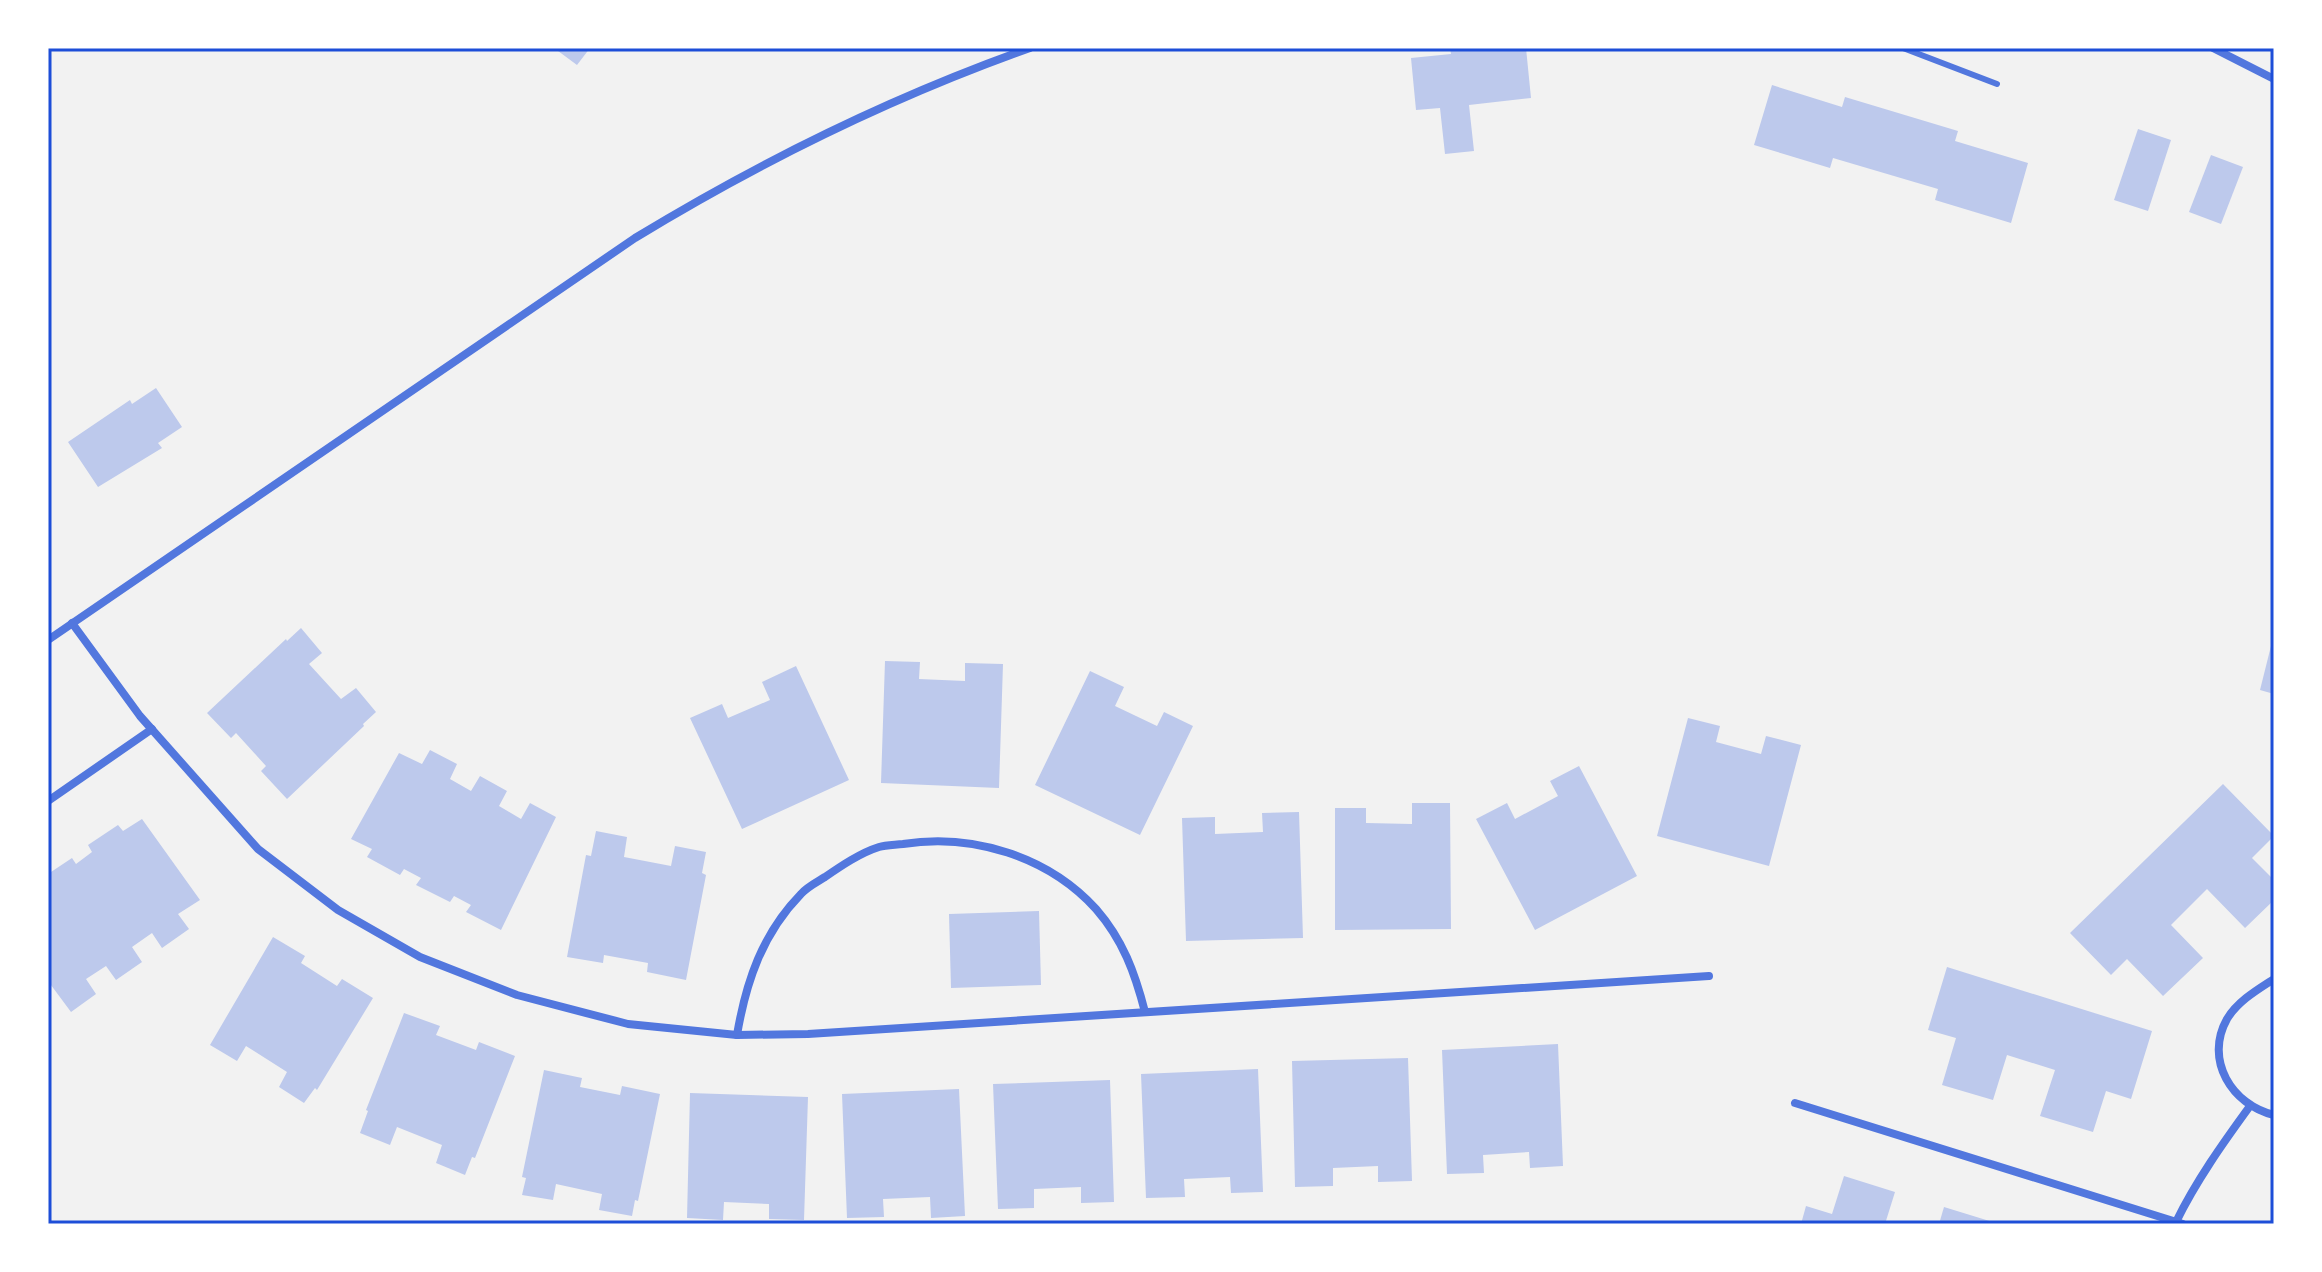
<svg xmlns="http://www.w3.org/2000/svg" width="2322" height="1272" font-family="'Public Sans',sans-serif">
  <style>
    .building { fill: #bdc9ec }
    .lines { fill: none; stroke-linecap: round; stroke-linejoin: round }
    .service { stroke: #5277de; stroke-width: 6 }
    .minor { stroke: #5277de; stroke-width: 8 }
    .neatline { fill: none; stroke: #1d4ed8; stroke-width: 3 }
  </style>
  <rect width="100%" height="100%" fill="#f2f2f2"/>
  <g class="building">
    <path d="M554,48H590L577,65Z"/>
    <path d="M1450,48H1526L1531,98L1469,105L1474,151L1445,154L1440,108L1416,110L1411,58L1451,54Z"/>
    <path d="M1772,85L1842,107L1845,97L1958,131L1955,141L2028,163L2011,223L1935,200L1938,189L1833,158L1830,168L1754,145Z"/>
    <path d="M2138,129L2171,140L2148,211L2114,200Z"/>
    <path d="M2211,155L2243,167L2221,224L2189,212Z"/>
    <path d="M156,388L182,427L158,443L162,448L98,487L68,442L130,400L132,404Z"/>
    <path d="M301,628L322,653L309,664L341,699L356,688L376,712L363,724L364,726L287,799L261,771L266,766L236,733L231,738L207,713L286,639L287,641Z"/>
    <path d="M2273,638H2274V694L2260,690Z"/>
    <path d="M885,661L920,662L919,679L965,681V663L1003,664L999,788L881,783Z"/>
    <path d="M796,666L849,780L742,829L690,718L722,704L728,718L770,700L762,682Z"/>
    <path d="M1090,671L1124,687L1115,706L1157,726L1164,712L1193,726L1140,835L1035,785Z"/>
    <path d="M1688,718L1720,726L1716,742L1761,754L1766,736L1801,745L1769,866L1657,836Z"/>
    <path d="M430,750L457,764L450,779L471,791L480,776L507,791L499,806L521,819L530,803L556,817L501,930L466,912L471,905L454,896L450,902L416,885L421,878L404,869L400,875L367,857L372,849L351,839L399,753L422,764Z"/>
    <path d="M1579,766L1637,876L1535,930L1476,819L1507,803L1515,819L1558,796L1550,781Z"/>
    <path d="M2223,784L2274,836L2252,858L2274,880V900L2245,928L2207,889L2171,925L2203,958L2163,996L2127,959L2111,975L2070,933Z"/>
    <path d="M1412,803H1450L1451,929L1335,930V808H1366V823L1412,824Z"/>
    <path d="M1299,812L1303,938L1186,941L1182,818L1215,817V834L1263,832L1262,813Z"/>
    <path d="M142,819L200,900L178,914L189,929L162,948L152,933L132,947L142,962L116,980L106,966L86,979L96,994L71,1012L48,981V874L72,858L76,864L92,852L88,845L118,825L123,831Z"/>
    <path d="M596,831L627,837L624,857L671,866L675,846L706,852L702,873L706,875L686,980L647,972L648,963L604,955L603,963L567,957L586,855L591,856Z"/>
    <path d="M1039,911L1041,985L951,988L949,914Z"/>
    <path d="M273,937L305,956L301,963L337,986L342,979L373,998L317,1090L315,1088L304,1103L279,1087L287,1072L246,1046L237,1061L210,1045Z"/>
    <path d="M1947,967L2152,1031L2131,1099L2106,1091L2093,1132L2040,1116L2055,1070L2007,1055L1993,1100L1942,1085L1956,1038L1928,1030Z"/>
    <path d="M404,1013L440,1026L436,1035L476,1050L479,1042L515,1056L475,1158L472,1157L465,1175L436,1163L442,1145L397,1127L390,1145L360,1133L368,1111L366,1110Z"/>
    <path d="M1558,1044L1563,1166L1530,1168L1529,1152L1483,1155L1484,1173L1447,1174L1442,1050Z"/>
    <path d="M1408,1058L1412,1181L1378,1182V1166L1333,1168V1186L1295,1187L1292,1061Z"/>
    <path d="M1258,1069L1263,1192L1231,1193L1230,1177L1184,1179L1185,1197L1146,1198L1141,1074Z"/>
    <path d="M544,1070L582,1078L580,1087L620,1095L622,1086L660,1094L638,1201L635,1200L632,1216L599,1210L602,1194L556,1184L553,1200L522,1195L526,1178L522,1177Z"/>
    <path d="M1110,1080L1114,1202L1081,1203V1187L1034,1189V1208L998,1209L993,1084Z"/>
    <path d="M959,1089L965,1216L931,1218L930,1197L883,1199L884,1217L847,1218L842,1094Z"/>
    <path d="M690,1093L808,1097L804,1220L769,1219V1204L724,1202L723,1220L687,1218Z"/>
    <path d="M1844,1176L1895,1192L1885,1224H1801L1806,1206L1832,1214Z"/>
    <path d="M1944,1207L1996,1223V1224H1939Z"/>
  </g>
  <g class="lines">
    <path class="service" d="M1903,48L1997,84"/>
    <g class="minor">
      <path d="M2213,48L2274,79"/>
      <path d="M72,623L140,716L258,849L338,910L420,957L517,995L628,1024L737,1035L808,1034L1709,976"/>
      <path d="M48,640L635,238C760,162 892,97 1030,48"/>
      <path d="M48,801L152,729"/>
      <path d="M2274,979C2257,990 2238,1001 2227,1019C2204,1060 2232,1105 2274,1115"/>
      <path d="M737,1035C746,982 762,934 801,894C807,887 817,882 825,877C841,866 860,853 879,847C886,845 895,845 903,844C972,833 1048,856 1096,909C1123,940 1135,973 1145,1012"/>
      <path d="M1795,1103L2183,1224"/>
      <path d="M2176,1222C2196,1181 2223,1143 2250,1106"/>
    </g>
  </g>
  <rect width="2322" height="1272" fill="none" stroke="#ffffff" stroke-width="100"/>
  <rect x="50" y="50" width="2222" height="1172" class="neatline"/>
</svg>
